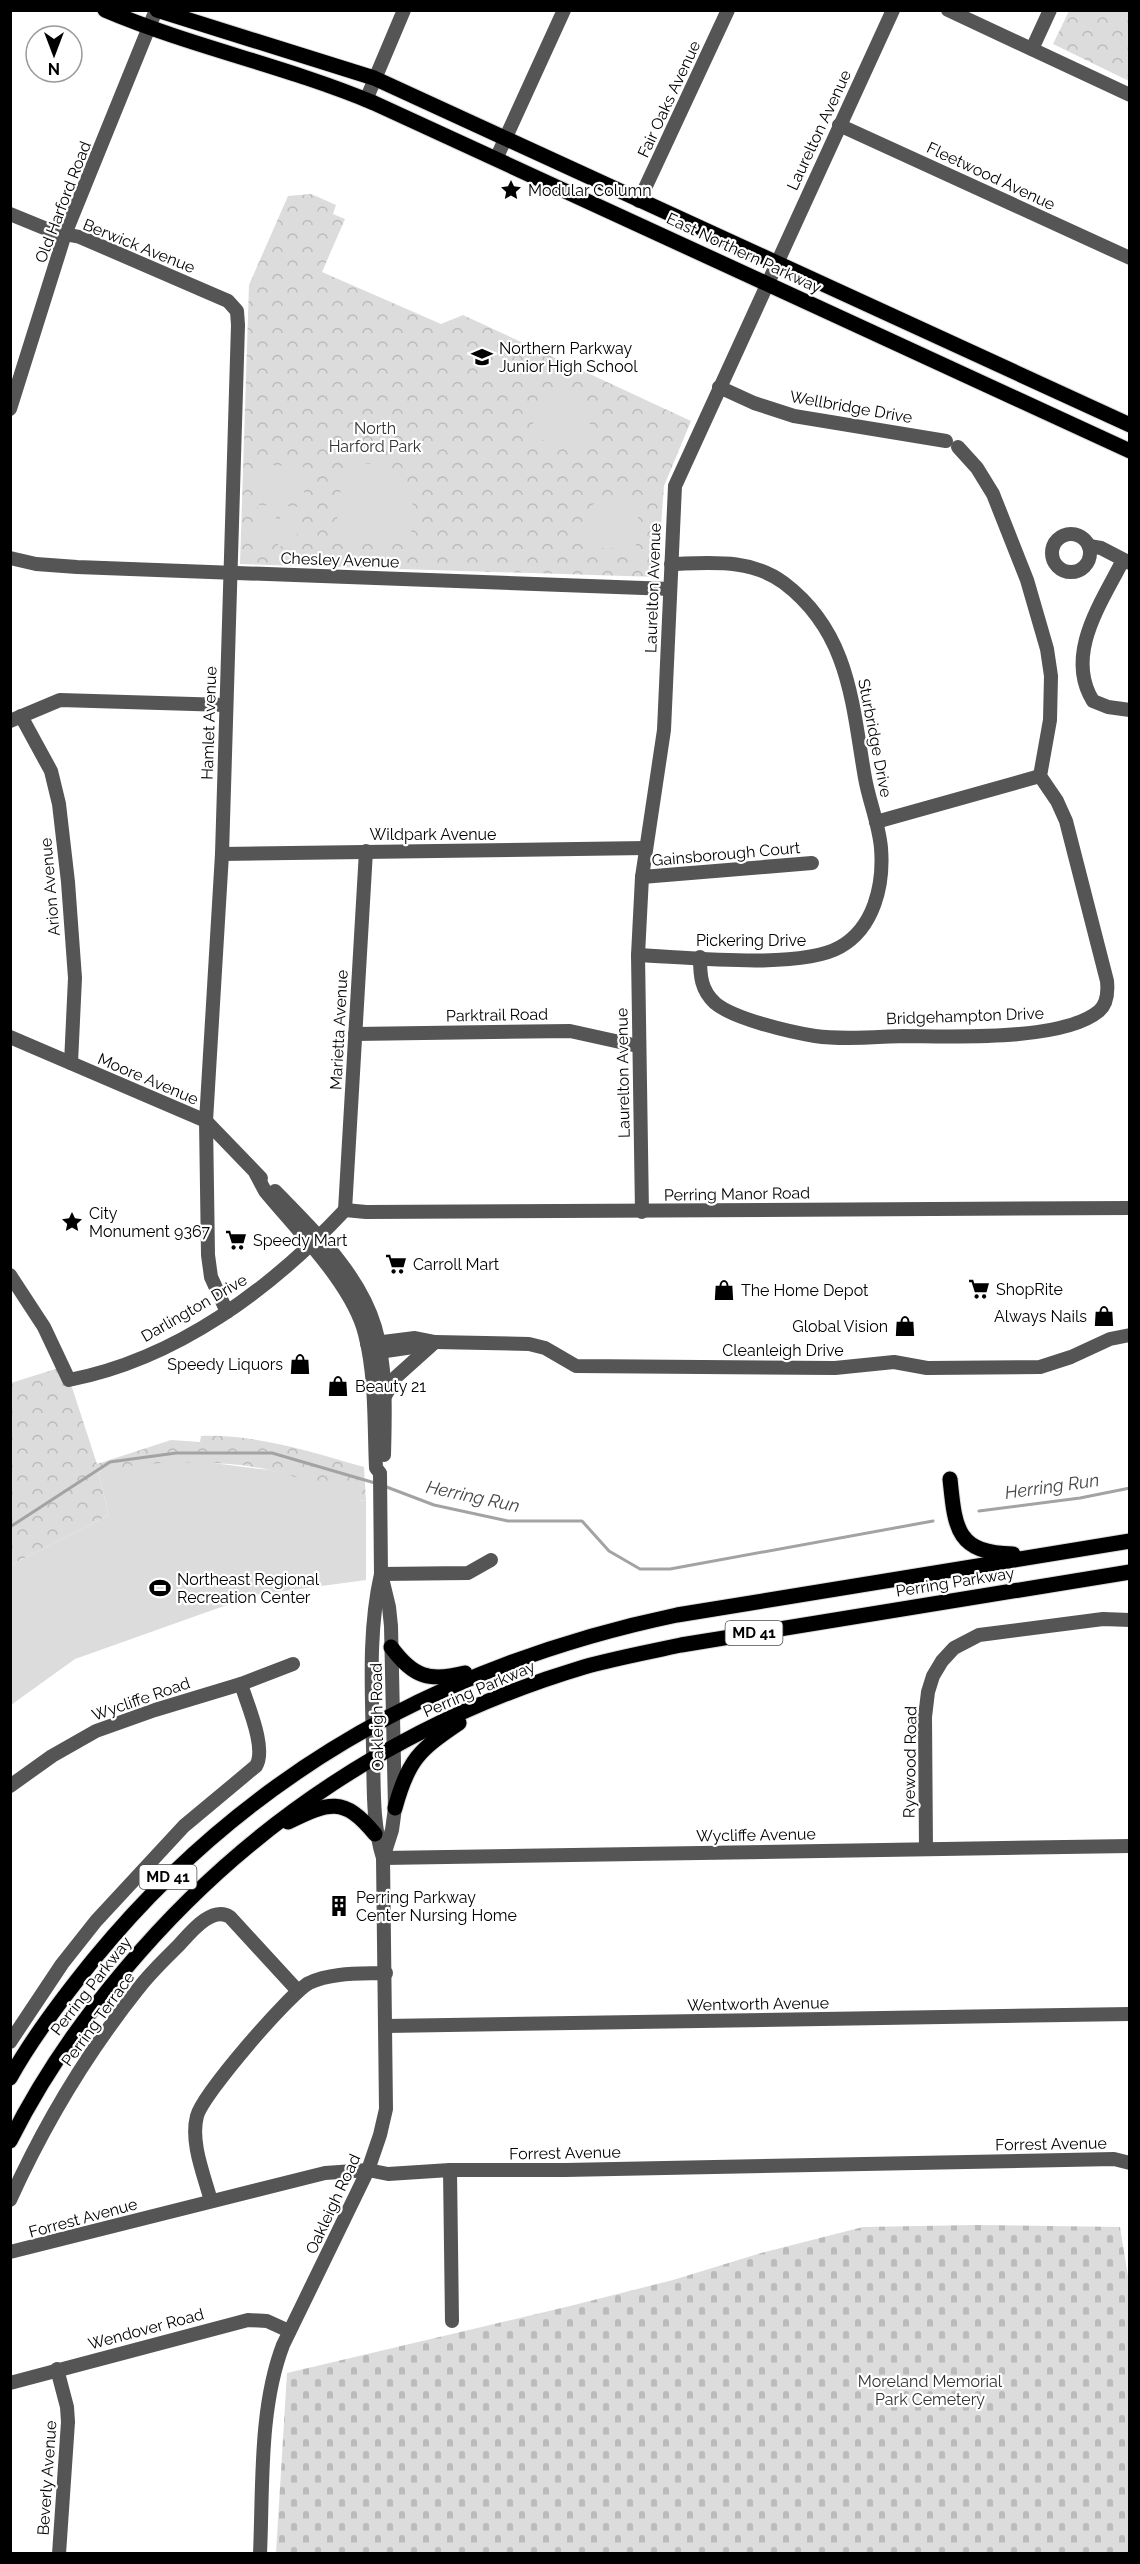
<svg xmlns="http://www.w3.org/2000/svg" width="1140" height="2564" font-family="Raleway,sans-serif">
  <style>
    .forest { fill: url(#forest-crowns) }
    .cemetery { fill: url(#cemetery-stones) }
    .pitch { fill: #dcdcdc }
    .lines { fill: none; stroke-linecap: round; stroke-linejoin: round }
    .stream { stroke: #a3a3a3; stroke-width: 3 }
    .major-casing { stroke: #dbdbdb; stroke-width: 17 }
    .minor { stroke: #555; stroke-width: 14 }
    .major { stroke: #000; stroke-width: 15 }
    .labels { text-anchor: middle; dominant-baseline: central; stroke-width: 4.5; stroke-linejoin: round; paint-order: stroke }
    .shield { fill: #fff; stroke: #4c4c4c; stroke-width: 1.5 }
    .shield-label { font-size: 15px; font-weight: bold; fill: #000 }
    .street-label { font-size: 16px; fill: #000; stroke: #fff }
    .poi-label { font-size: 16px; fill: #000; stroke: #fff; text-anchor: start }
    .park-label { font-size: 16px; fill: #333; stroke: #fff }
    .water-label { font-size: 18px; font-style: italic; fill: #444; stroke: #fff }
  </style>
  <defs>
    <pattern id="forest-crowns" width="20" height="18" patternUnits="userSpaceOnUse" patternTransform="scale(1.5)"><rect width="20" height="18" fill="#dcdcdc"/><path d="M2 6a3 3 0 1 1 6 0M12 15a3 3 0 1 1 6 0" fill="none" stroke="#bbb"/></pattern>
    <pattern id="cemetery-stones" width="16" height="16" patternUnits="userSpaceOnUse" patternTransform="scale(1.5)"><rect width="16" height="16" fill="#dcdcdc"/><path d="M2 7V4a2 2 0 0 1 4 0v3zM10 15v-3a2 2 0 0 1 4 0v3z" fill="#bbb"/></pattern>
  </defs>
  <rect width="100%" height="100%" fill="#fff"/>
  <g class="forest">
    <path d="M1069,11H1129V81L1053,44Z"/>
    <path d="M311,194L336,205L333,214L345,219L322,272L441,324L463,315L691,421L664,486L657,577L240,564L249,285L288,196Z"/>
    <path d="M65,1366L97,1464L171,1440L200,1442L201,1436C257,1434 311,1452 364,1467L366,1501C332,1498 301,1478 269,1470C212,1457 155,1465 98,1472L109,1515L11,1565V1383Z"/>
  </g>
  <path class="cemetery" d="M976,2225L1120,2227L1130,2289L1129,2553H276L287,2373L570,2306L673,2280L761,2253L863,2227Z"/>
  <g class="pitch">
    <path d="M566,389L575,390L576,400L596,435L575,448H553L536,435L530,412Z"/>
    <path d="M356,462C371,464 383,465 395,474C414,488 424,530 401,543L344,536L339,539H333L330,535L331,529L336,526L344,467Z"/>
    <path d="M256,464L305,467L304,498L255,495Z"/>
    <path d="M608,494L636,500C644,518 630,530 637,549L630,553C617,544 598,553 582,543C580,515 585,508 608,494Z"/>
    <path d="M258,505L277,506L274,545H256Z"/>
    <path d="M281,506L299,507L296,547L278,546Z"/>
    <path d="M172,1462L213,1463L269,1470L358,1494V1500L366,1501V1580L255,1595L75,1659L11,1705V1565L109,1515L98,1472L127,1466Z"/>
  </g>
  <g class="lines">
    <g class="stream">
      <path d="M384,1486L434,1505L508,1521H582L609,1551L640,1569H670L933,1521"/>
      <path d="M979,1511L1080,1498L1130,1488"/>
      <path d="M10,1527L110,1462L176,1453H272L375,1483"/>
    </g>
    <defs>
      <g id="major">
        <path d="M105,10C192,47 286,66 374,103L1130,451"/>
        <path d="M157,10L374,78L1130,425"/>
        <path d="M950,1479C955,1528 956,1553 1013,1554"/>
        <path d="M391,1647C413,1677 429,1682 465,1673"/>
        <path d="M395,1808C408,1760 419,1750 459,1723"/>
        <path d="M288,1822C329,1802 344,1796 375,1834"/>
        <path d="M10,2078C33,2036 64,1996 94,1959C246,1773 443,1664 677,1615L1130,1541"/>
        <path d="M10,2141C41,2079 81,2021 126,1968C247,1824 403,1721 584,1667C616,1658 649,1652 681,1645L1130,1572"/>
      </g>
    </defs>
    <use href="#major" class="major-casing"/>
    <g class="minor">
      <path d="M948,10L1130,95"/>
      <path d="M1032,49L1050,10"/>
      <path d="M366,100L404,10"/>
      <path d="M839,125L1130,258"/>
      <path d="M496,159L564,10"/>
      <path d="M639,201L728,10"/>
      <path d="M10,214L54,232L80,237L228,301L237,311L238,325L222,854L206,1121L208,1255L211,1277L227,1312"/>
      <path d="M719,387L754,403L794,416L946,441"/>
      <path d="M10,409L65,234L156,10"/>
      <circle cx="1071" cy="553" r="19"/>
      <path d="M1089,546L1101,548L1130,563"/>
      <path d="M10,558L36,564L77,567L670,589"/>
      <path d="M1123,560C1102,602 1064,654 1093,701L1108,707L1130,710"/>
      <path d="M21,716L51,771L59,804L68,882L75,978L71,1063"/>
      <path d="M10,721L60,700L226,705"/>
      <path d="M876,822L1040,776"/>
      <path d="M222,854L646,848"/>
      <path d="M642,877L812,863"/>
      <path d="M638,955C687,957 800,970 840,947C874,928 884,885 881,848C879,824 869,801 865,778C852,704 850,633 784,583C751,558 710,563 671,564"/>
      <path d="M700,957C700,976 701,990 715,1003C734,1019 790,1032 815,1036C843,1040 874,1037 902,1036C950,1036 1062,1042 1099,1011C1107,1004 1108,991 1107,981L1066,821L1057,801L1040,776L1050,720L1051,676L1047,649L1027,580L993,494L977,468L958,447"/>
      <path d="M355,1034L570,1031L638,1046"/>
      <path d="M10,1037L206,1121L261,1178"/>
      <path d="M256,1174L265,1191C297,1230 353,1285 365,1334C376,1377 374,1423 376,1468L380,1473L381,1574L389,1607L391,1626L395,1808L392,1830L383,1858"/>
      <path d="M275,1191C313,1230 359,1273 375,1327C387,1368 385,1413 384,1455"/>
      <path d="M345,1210L366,1212L1130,1208"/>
      <path d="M345,1210L366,851"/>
      <path d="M642,1212L638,955L642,877L664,730L675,486L893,10"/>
      <path d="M10,1275L44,1327L69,1380C177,1359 271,1289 345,1210"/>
      <path d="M367,1344L415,1338L435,1342L529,1344L545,1348L576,1366L835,1368L894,1362L927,1368L1040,1367L1071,1357L1110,1339L1130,1335"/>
      <path d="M372,1353L427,1345"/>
      <path d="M385,1396L396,1377L435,1342"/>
      <path d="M381,1574L468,1573L491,1560"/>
      <path d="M10,1786L52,1756L96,1731L155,1710L241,1684L293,1664"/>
      <path d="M926,1849L925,1717L928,1692L933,1676L942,1661L954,1648L979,1635L1103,1619L1130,1620"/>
      <path d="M383,1858L1130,1846"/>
      <path d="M386,2026L1130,2014"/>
      <path d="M10,2042L62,1964L96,1921L184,1826L256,1766C267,1748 247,1704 241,1684"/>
      <path d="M450,2170L452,2321"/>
      <path d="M10,2200C44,2125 87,2053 138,1989C150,1973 165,1959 179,1945C190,1933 212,1905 230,1917L298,1991"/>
      <path d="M211,2201C204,2175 190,2142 197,2116C203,2094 289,1994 309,1983C332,1972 361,1974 386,1973"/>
      <path d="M10,2252L325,2173L368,2170L388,2174L450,2170H565L1114,2159L1130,2163"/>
      <path d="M57,2369L67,2407L68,2422L59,2554"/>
      <path d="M10,2383L248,2320L267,2321L289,2331"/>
      <path d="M260,2554C263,2486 259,2408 283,2345L368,2170L380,2135L386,2109L383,1858C372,1823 374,1786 373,1748C372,1690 368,1631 381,1574"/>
    </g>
    <use href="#major" class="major"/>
  </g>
  <defs>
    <symbol id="sight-bare" viewBox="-9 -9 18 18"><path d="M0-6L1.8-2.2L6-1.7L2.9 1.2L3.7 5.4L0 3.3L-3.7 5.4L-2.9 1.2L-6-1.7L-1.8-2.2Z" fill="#000" stroke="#fff" stroke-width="2.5" paint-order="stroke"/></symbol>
    <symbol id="school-bare" viewBox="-9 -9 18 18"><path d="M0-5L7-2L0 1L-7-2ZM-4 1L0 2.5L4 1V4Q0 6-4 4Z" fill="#000" stroke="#fff" stroke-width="2.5" paint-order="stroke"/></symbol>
    <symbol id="supermarket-bare" viewBox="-9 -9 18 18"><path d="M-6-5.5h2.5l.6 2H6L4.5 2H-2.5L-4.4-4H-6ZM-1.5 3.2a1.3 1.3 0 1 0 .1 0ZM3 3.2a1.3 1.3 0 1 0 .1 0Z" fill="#000" stroke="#fff" stroke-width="2.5" paint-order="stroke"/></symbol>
    <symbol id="shop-bare" viewBox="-9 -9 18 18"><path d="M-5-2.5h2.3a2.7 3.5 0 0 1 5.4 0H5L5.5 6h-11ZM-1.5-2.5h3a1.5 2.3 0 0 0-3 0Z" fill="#000" stroke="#fff" stroke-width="2.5" paint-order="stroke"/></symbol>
    <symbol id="stadium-bare" viewBox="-9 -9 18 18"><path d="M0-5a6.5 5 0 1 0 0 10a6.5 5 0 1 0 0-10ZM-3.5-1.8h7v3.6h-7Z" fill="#000" stroke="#fff" stroke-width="2.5" paint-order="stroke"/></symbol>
    <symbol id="building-bare" viewBox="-9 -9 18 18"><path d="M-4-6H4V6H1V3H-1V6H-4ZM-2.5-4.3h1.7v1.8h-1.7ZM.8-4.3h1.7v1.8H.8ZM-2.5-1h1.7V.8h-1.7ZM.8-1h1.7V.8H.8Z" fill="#000" stroke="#fff" stroke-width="2.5" paint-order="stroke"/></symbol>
  </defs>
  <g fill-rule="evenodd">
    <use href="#sight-bare" x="496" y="175" width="30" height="30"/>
    <use href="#school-bare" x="467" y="342" width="30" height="30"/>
    <use href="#sight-bare" x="57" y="1207" width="30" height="30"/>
    <use href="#supermarket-bare" x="221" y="1225" width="30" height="30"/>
    <use href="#supermarket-bare" x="381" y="1249" width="30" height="30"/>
    <use href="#supermarket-bare" x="964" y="1274" width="30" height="30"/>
    <use href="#shop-bare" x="709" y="1275" width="30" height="30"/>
    <use href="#shop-bare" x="1089" y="1301" width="30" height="30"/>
    <use href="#shop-bare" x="890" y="1311" width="30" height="30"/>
    <use href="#shop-bare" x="285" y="1349" width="30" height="30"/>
    <use href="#shop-bare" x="323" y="1371" width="30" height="30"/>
    <use href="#stadium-bare" x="145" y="1573" width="30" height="30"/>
    <use href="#building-bare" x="324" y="1891" width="30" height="30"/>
  </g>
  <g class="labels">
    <g class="shield">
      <rect x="725.5" y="1621" width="57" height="24" rx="4.5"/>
      <rect x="139.5" y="1865" width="57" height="24" rx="4.5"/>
    </g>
    <g class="shield-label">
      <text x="754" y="1633">MD 41</text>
      <text x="168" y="1877">MD 41</text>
    </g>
    <g class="street-label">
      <text transform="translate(669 99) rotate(-65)">Fair Oaks Avenue</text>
      <text transform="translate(819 130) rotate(-65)">Laurelton Avenue</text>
      <text transform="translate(991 176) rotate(25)">Fleetwood Avenue</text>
      <text transform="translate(63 202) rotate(-69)">Old Harford Road</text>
      <text transform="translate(139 246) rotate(22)">Berwick Avenue</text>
      <text transform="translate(744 253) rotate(25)">East Northern Parkway</text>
      <text transform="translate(851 407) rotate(10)">Wellbridge Drive</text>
      <text transform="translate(340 560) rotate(2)">Chesley Avenue</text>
      <text transform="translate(653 588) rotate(-88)">Laurelton Avenue</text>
      <text transform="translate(209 723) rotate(-88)">Hamlet Avenue</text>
      <text transform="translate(875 738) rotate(79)">Sturbridge Drive</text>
      <text x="433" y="834">Wildpark Avenue</text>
      <text transform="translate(726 854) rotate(-5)">Gainsborough Court</text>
      <text transform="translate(50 887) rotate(-95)">Arion Avenue</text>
      <text x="751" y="940">Pickering Drive</text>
      <text transform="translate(497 1015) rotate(-1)">Parktrail Road</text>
      <text transform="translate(965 1016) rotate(-2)">Bridgehampton Drive</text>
      <text transform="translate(339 1030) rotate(-87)">Marietta Avenue</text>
      <text transform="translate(623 1073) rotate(-91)">Laurelton Avenue</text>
      <text transform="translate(148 1079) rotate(23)">Moore Avenue</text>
      <text transform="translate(737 1194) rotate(-1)">Perring Manor Road</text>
      <text transform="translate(194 1308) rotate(-30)">Darlington Drive</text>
      <text x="783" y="1350">Cleanleigh Drive</text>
      <text transform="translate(955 1582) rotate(-9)">Perring Parkway</text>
      <text transform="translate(479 1689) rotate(-23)">Perring Parkway</text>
      <text transform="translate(141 1699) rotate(-19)">Wycliffe Road</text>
      <text transform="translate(377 1717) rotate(-91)">Oakleigh Road</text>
      <text transform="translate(910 1762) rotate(-89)">Ryewood Road</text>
      <text transform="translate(756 1835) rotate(-1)">Wycliffe Avenue</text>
      <text transform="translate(91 1986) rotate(-52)">Perring Parkway</text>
      <text transform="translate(758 2004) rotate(-1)">Wentworth Avenue</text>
      <text transform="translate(98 2019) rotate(-54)">Perring Terrace</text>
      <text transform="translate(1051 2144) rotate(-1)">Forrest Avenue</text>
      <text transform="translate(565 2153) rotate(-1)">Forrest Avenue</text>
      <text transform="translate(333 2204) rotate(-65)">Oakleigh Road</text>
      <text transform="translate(83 2218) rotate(-15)">Forrest Avenue</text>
      <text transform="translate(146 2329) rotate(-15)">Wendover Road</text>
      <text transform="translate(47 2478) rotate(-86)">Beverly Avenue</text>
    </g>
    <g class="poi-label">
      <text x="528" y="190">Modular Column</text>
      <text x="499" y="348">Northern Parkway<tspan x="499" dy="18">Junior High School</tspan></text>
      <text x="89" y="1213">City<tspan x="89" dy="18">Monument 9367</tspan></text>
      <text x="253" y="1240">Speedy Mart</text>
      <text x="413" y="1264">Carroll Mart</text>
      <text x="996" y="1289">ShopRite</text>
      <text x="741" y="1290">The Home Depot</text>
      <text x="1087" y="1316" text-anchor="end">Always Nails</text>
      <text x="888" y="1326" text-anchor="end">Global Vision</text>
      <text x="283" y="1364" text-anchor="end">Speedy Liquors</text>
      <text x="355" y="1386">Beauty 21</text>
      <text x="177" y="1579">Northeast Regional<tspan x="177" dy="18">Recreation Center</tspan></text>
      <text x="356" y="1897">Perring Parkway<tspan x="356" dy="18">Center Nursing Home</tspan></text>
    </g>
    <g class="park-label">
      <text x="375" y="428">North<tspan x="375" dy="18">Harford Park</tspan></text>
      <text x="930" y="2381">Moreland Memorial<tspan x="930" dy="18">Park Cemetery</tspan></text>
    </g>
    <g class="water-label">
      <text transform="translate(1052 1486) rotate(-8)">Herring Run</text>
      <text transform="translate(473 1496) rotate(12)">Herring Run</text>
    </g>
  </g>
  <rect width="1140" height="2564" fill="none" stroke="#000000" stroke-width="24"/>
  <g transform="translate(54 54) rotate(180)"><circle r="28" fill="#ffffff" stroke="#999999" stroke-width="1.5"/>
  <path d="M0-4.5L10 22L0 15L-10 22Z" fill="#000000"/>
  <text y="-9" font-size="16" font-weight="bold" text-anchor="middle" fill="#000000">N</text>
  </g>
</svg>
